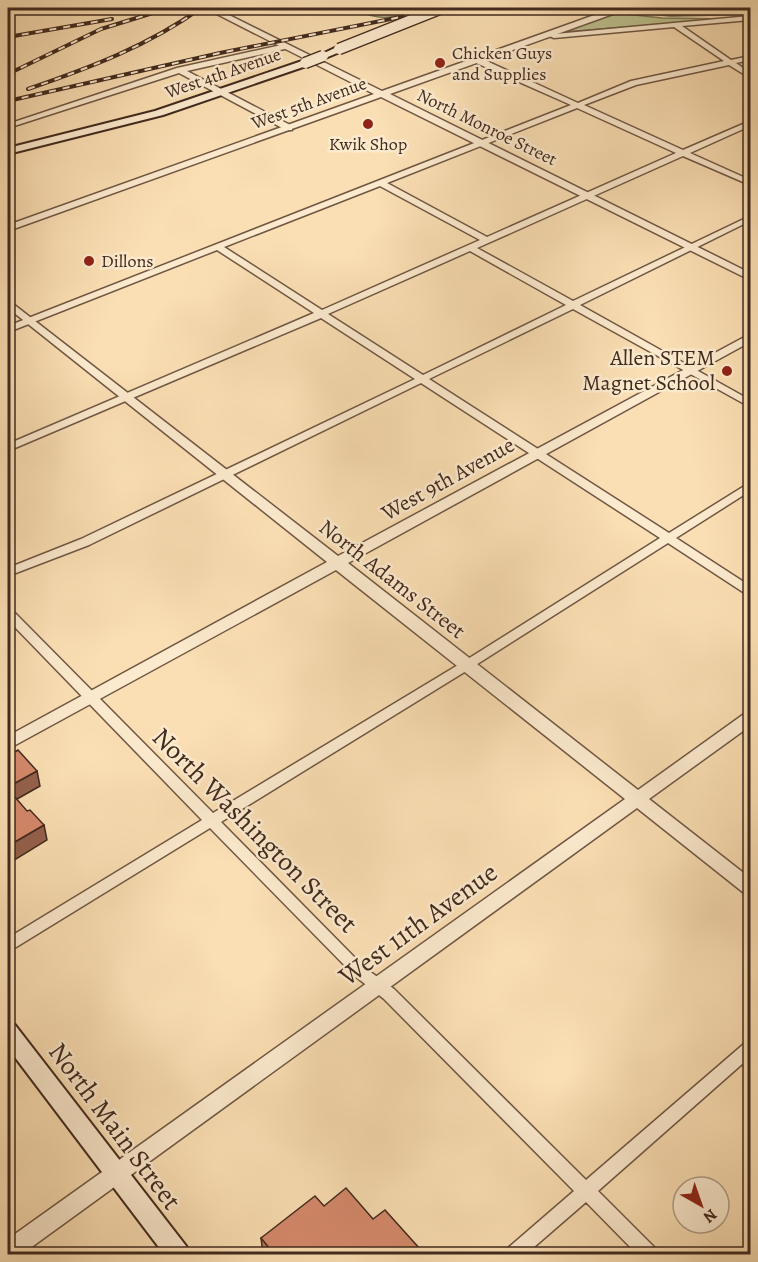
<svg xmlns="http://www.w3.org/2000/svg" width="758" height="1262" font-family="Alegreya,serif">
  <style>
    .green { fill: #bcc28f; stroke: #7e7656; stroke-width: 1.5 }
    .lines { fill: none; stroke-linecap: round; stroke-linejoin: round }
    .stream { stroke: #798274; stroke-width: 2 }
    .minor-casing { stroke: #705744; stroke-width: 3 }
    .tertiary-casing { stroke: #705744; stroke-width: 3 }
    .secondary-casing { stroke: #412a1e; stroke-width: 4 }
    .minor { fill: #fceace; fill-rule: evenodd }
    .tertiary { fill: #fceace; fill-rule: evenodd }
    .secondary { fill: #fceace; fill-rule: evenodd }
    .rail-casing { stroke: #412a1e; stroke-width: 4 }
    .rail { stroke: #fceace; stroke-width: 2; stroke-dasharray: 7; stroke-linecap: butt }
    .secondary-bridge-casing { stroke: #412a1e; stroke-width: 13; stroke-linecap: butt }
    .secondary-bridge { stroke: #fceace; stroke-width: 10 }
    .wall { fill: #b8775e; stroke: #412a1e; stroke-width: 1.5 }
    .shaded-wall { fill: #96614c; stroke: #412a1e; stroke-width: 1.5 }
    .building { fill: #d68a6d; stroke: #412a1e; stroke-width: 1.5 }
    .poi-dot { fill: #8f2418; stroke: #fceace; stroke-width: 2 }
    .labels { text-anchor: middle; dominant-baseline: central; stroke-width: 5; stroke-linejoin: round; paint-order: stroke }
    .far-poi-label { font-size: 18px; fill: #412a1e; stroke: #fceace; text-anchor: start }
    .far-street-label { font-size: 18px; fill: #412a1e; stroke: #fceace }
    .poi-label { font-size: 22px; fill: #412a1e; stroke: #fceace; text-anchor: end }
    .street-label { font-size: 22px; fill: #412a1e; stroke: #fceace }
    .near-street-label { font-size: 27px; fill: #412a1e; stroke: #fceace }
  </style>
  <rect width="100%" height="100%" fill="#fbdfb4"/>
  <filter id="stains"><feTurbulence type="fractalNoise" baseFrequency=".00333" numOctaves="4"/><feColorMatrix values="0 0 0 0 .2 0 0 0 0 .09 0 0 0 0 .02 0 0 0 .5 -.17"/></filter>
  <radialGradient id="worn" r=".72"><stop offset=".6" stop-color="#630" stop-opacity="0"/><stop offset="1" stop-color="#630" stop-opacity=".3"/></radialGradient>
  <g class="green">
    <path d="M347,8H422C388,21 380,20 347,8Z"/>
    <path d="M616,13L662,18L724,19L564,32Z"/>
  </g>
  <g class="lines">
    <path class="stream" d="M602,8L671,16L750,14"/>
    <defs>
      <g id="minor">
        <path d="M750,16V20L682,26L731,60L750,56V60L736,63L750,73V78L729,65L636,85L584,105L683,150L750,121V126L690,153L750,180V185L683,156L477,248L573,301L750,216V221L580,305L750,400V407L573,309L429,379L669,533L746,485L750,484V491L676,538L750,586V595L746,594L668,543L471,668L221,822L365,968L394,989L586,1180L745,1043L750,1041V1057L598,1191L655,1248L657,1254H637L586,1202L526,1254H506L508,1248L574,1191L384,999L355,976L210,828L13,949L8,951V938L202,820L8,620V609L12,610L213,813L463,662L660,538L421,383L89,545L8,576V568L81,539L415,379L321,318L8,451V444L314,313L217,250L11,331L8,332V326L571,105L474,62V58H480L578,103L631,81L724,61L674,27L554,38L547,35V33L555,34ZM577,108L676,153L487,237L387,183ZM380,186L480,240L322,310L224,247ZM470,251L566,305L423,375L328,314Z"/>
        <path d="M286,44L290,46L289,48L187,71L292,126V130H286L179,73L8,128V124L177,68Z"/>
      </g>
      <g id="tertiary">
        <path d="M205,8H215L382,91L614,8H625L624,10L390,94L750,273V280L381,97L8,231V225L374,94Z"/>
        <path d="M8,300L338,556L750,334V342L348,563L638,790L744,714L750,712V726L649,799L750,878V895L744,893L637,808L22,1254H8V1239L625,799L336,570L8,749V736L327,562L8,308Z"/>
      </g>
      <g id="secondary">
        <path d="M339,46L342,47V51L323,59L318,56Z"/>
        <path d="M305,60L310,63L309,65L163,115L8,154V148L155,111Z"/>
        <path d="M8,1023L15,1025L186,1246L190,1254H164L8,1048Z"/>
      </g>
    </defs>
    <use href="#minor" class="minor-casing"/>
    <use href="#tertiary" class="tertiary-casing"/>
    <use href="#secondary" class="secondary-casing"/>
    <use href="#minor" class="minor"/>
    <use href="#tertiary" class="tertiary"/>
    <use href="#secondary" class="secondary"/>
    <defs>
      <g id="rail">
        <path d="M8,37L112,19"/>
        <path d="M8,74L101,29L169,8"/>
        <path d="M28,89C89,68 148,46 201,8"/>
        <path d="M8,101L220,53L446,8"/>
      </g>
    </defs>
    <use href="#rail" class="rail-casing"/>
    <use href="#rail" class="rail"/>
    <defs>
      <g id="secondary-bridge">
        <path d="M339,49L442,8"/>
        <path d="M305,63L323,56"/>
      </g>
    </defs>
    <use href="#secondary-bridge" class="secondary-bridge-casing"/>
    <use href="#secondary-bridge" class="secondary-bridge"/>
  </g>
  <path class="wall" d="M324,1206L373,1219L420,1254H263L261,1238Z"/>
  <g class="shaded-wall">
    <path d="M37,771L40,786L10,803L8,792V787Z"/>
    <path d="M44,825L47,840L8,864V846Z"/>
    <path d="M420,1249V1254H414Z"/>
  </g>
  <g class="building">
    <path d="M18,750L37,771L8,787V756Z"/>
    <path d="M8,789L27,811L30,810L44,825L8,846Z"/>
    <path d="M346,1188L373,1219L385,1210L420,1249L414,1254H274L261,1238L315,1196L324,1206Z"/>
  </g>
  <g class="poi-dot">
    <circle cx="440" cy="63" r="6"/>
    <circle cx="368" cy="124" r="6"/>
    <circle cx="89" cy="261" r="6"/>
    <circle cx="727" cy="371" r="6"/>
  </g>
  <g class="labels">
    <g class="far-poi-label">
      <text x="452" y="53">Chicken Guys<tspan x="452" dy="21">and Supplies</tspan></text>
      <text x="368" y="144" text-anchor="middle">Kwik Shop</text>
      <text x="101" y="261">Dillons</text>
    </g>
    <g class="far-street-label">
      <text transform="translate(223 73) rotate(-19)">West 4th Avenue</text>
      <text transform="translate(309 103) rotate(-20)">West 5th Avenue</text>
      <text transform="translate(487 127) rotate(26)">North Monroe Street</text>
    </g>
    <g class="poi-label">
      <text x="715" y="358">Allen STEM<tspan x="715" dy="25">Magnet School</tspan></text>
    </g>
    <g class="street-label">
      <text transform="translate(448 479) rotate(-29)">West 9th Avenue</text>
      <text transform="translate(392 579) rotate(38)">North Adams Street</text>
    </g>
    <g class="near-street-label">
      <text transform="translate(255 830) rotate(45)">North Washington Street</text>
      <text transform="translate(418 924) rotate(-36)">West 11th Avenue</text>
      <text transform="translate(115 1126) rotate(53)">North Main Street</text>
    </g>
  </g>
  <rect width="758" height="1262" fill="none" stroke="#fbdfb4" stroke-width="30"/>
  <rect x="9" y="9" width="740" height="1244" fill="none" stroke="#412a1e" stroke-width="3"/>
  <rect x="15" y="15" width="728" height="1232" fill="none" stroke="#412a1e" stroke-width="1.5"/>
  <g transform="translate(701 1205) rotate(140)"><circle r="28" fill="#fceace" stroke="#b19d88" stroke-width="1.5"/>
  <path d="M0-4.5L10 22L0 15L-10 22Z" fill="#8f2418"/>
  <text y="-9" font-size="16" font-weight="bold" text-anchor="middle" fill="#412a1e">N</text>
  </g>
  <rect width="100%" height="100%" filter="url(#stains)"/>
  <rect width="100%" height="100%" fill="url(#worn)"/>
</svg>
